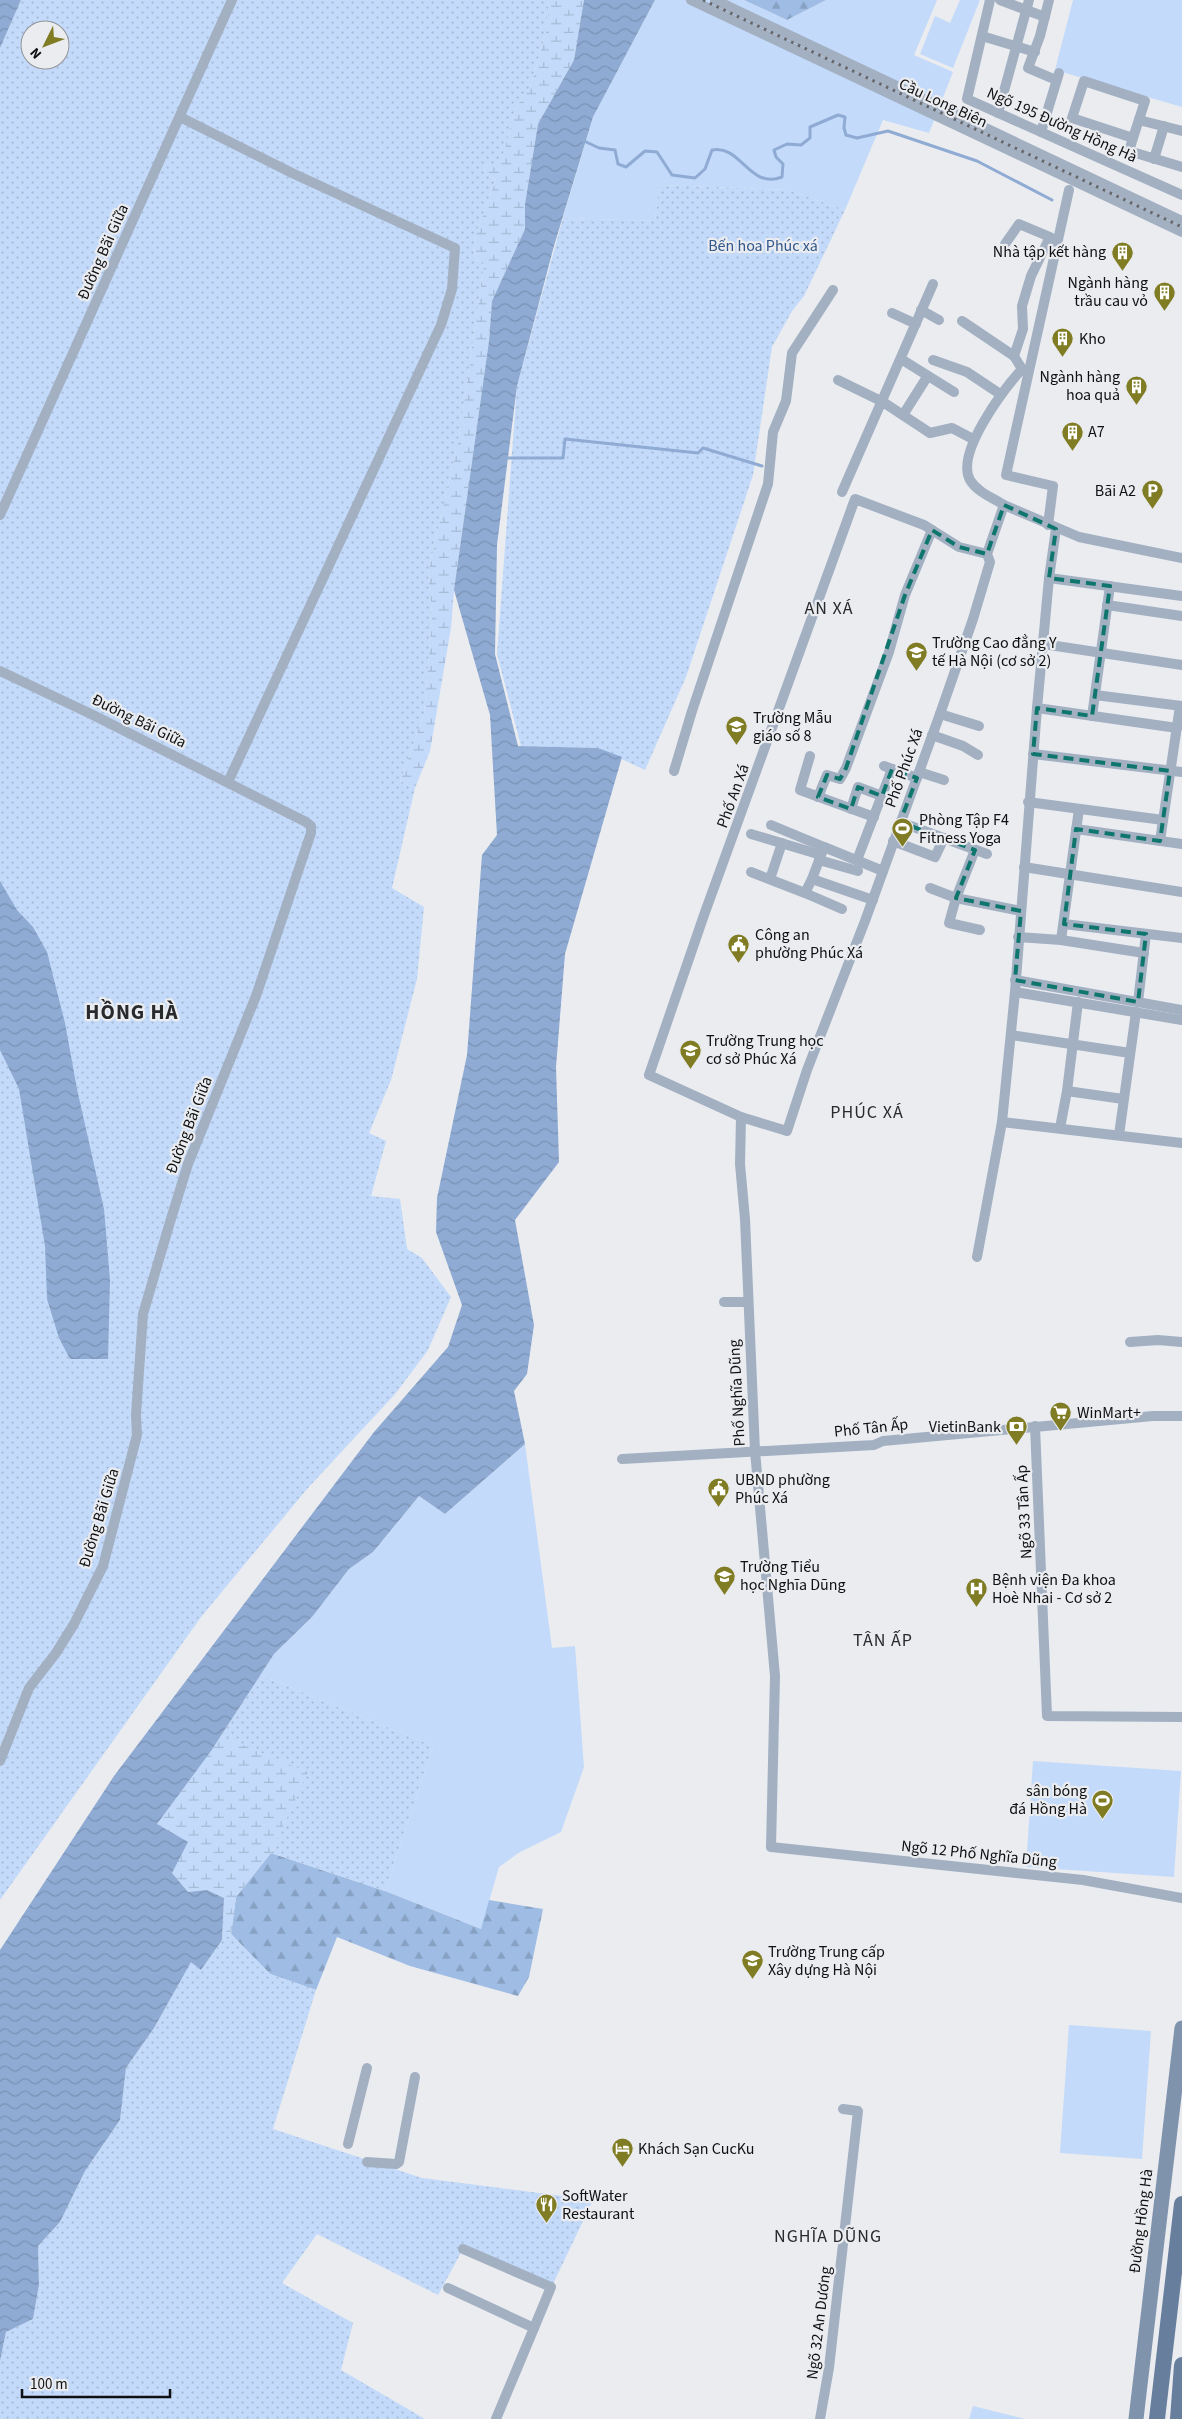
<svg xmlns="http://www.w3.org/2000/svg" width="1182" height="2419" font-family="'Source Sans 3',sans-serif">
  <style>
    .green { fill: #c3dafa }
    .forest { fill: url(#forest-firs) }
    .wetland { fill: url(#wetland-marsh) }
    .garden { fill: url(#garden-dots); fill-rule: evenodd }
    .water { fill: url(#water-waves) }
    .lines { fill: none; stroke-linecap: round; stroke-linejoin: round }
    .stream { stroke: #8fabd3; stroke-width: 3 }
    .street { stroke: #a3b0c2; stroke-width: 10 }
    .secondary { stroke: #8093ad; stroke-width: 15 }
    .primary { stroke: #677e9d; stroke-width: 16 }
    .rail { stroke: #666769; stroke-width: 3; stroke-dasharray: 2.5 5; stroke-linecap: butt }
    .marked { fill: none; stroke: #0f766e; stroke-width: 4; stroke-dasharray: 10 6; stroke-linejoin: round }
    .labels { text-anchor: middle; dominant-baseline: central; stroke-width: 4.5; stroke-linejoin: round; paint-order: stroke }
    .street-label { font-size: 16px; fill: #0f1011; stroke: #eaecf0 }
    .park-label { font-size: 16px; fill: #32588c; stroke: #eaecf0 }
    .poi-label { font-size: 16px; fill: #0f1011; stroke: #eaecf0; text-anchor: start }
    .neighbourhood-label { font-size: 18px; letter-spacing: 1px; fill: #282a2c; stroke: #eaecf0 }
    .district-label { font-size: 21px; font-weight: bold; letter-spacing: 1px; fill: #282a2c; stroke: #eaecf0 }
  </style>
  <defs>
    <pattern id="forest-firs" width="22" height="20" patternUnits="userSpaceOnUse" patternTransform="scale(1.25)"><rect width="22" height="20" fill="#9ebce4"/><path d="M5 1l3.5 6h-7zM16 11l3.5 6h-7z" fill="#87a1c3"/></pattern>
    <pattern id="wetland-marsh" width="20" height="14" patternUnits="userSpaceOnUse" patternTransform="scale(1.25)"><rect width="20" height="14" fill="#c3dafa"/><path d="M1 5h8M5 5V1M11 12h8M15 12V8" fill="none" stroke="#a6bad5"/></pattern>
    <pattern id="garden-dots" width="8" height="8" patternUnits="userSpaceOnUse" patternTransform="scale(1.25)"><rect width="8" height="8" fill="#c3dafa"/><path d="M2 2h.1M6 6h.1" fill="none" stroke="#a6bad5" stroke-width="1.8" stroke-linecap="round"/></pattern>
    <pattern id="water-waves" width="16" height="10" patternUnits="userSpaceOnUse" patternTransform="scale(1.25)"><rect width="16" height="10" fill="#8fabd3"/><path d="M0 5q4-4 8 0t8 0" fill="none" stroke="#7a92b4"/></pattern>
  </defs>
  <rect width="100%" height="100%" fill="#eaecf0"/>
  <g class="green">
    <path d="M655,0H744L787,20L826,0H937L914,55L953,72L929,133L883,120L845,210L788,190L659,185L655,221L563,218L593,117Z"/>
    <path d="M960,0H980L953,68L920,54L935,16L950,23Z"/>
    <path d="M1073,0H1182V107L1055,70Z"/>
    <path d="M525,1444L552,1648L575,1646L584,1767L561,1832L520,1852L499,1867L481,1929L385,1891L433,1746L260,1675L274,1654L312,1617L349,1569L373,1552L419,1496L445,1514Z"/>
    <path d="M1033,1761L1181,1771L1174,1877L1026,1867Z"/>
    <path d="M1069,2025L1151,2031L1142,2159L1060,2153Z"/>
    <path d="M973,2406L1025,2419H969Z"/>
  </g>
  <g class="forest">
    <path d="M744,0H826L787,20Z"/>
    <path d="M271,1853L385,1891L481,1929L489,1900L543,1909L529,1977L518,1996L410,1966L337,1937L316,1990L270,1974L231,1934L236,1897Z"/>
  </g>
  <g class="wetland">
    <path d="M549,0H584L574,60L538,124L525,204V229L492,301L489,341L454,590L451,628L430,751L415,788L400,781L424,714L432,615L428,572L459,437L484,263L474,258L476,234L496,179L484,174L485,166L501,162L516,107L530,87L546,32Z"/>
    <path d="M221,1736L309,1772L271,1853L236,1897L231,1934L222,1940L224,1898L207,1890L188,1892L172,1873L157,1824Z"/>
  </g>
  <g class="garden">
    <path d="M21,0H549L546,32L530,87L516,107L501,162L485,166L484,174L496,179L476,234L474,258L484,263L459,437L428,572L432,615L424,714L400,781L415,788L392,888L424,907L417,979L391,1080L369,1133L386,1141L371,1196L400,1199L407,1249L422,1258L451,1297L428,1350L396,1393L307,1489L201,1617L0,1900V48ZM30,30H60V60H30Z"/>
    <path d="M659,185L788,190L845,210L804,296L792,311L772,347L753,475L686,677L645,770L598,748L521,746L497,654L517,386L563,218L655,221Z"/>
    <path d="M260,1675L433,1746L385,1891L271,1853L308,1772L221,1736Z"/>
    <path d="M231,1934L270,1974L316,1990L273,2129L422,2178L593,2200L553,2284L463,2249L438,2295L317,2234L282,2283L353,2323L341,2370L425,2419H0V2361L6,2332L33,2319L39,2285L38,2246L60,2222L85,2171L120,2120L126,2068L154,2028L191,1961L201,1970L222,1940Z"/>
  </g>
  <g class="water">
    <path d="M0,0H21L0,48Z"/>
    <path d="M584,0H655L593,117L554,246L517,386L497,545L495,654L518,746L598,748L622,757L565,954L556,1067L559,1162L515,1220L534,1325L527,1374L514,1391L525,1444L445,1514L419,1496L373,1552L349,1569L312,1617L274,1654L211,1751L157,1824L188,1842L172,1873L188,1892L207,1890L224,1898L222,1940L201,1970L191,1962L154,2028L126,2068L120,2120L85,2171L60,2222L38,2246L39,2285L33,2319L6,2332L0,2361V1950L114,1776L374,1432L448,1347L462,1305L436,1232L437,1198L467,1055L482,855L497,835L490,715L454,590L489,341L492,301L525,229V204L538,124L574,60Z"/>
    <path d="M0,881L17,910L33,927L47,952L65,1023L77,1089L104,1209L110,1280L108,1359H70L59,1338L47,1299L45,1246L19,1089L0,1050Z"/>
  </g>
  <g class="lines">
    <g class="stream">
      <path d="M582,140L599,148L615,150L618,164L626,167L645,151L657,152L672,175L695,178L705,169L712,150C741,144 749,190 782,177L783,164L776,157L774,150L787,144L801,145L810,138V127L838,115L845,117L844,128L846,135L857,138L888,131L977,161L1052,200"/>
      <path d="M504,458H563L565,439L698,453L703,448L762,466"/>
    </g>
    <g class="street">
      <path d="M691,0L1182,232"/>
      <path d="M715,0L1182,221"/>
      <path d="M990,0L967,99L1182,195"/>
      <path d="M1000,0L1045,17"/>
      <path d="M1049,0L1040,36L1028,68L1056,80"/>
      <path d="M982,36L1035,52"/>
      <path d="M1084,81L1145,101L1133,138L1072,118Z"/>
      <path d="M998,113L1029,0"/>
      <path d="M180,117L292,173L455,248L452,289L441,325L228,782"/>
      <path d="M1139,120L1182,131"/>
      <path d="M1041,132L1059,73"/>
      <path d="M1133,138L1129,151L1182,167"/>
      <path d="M1154,159L1164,126"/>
      <path d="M921,310L939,320"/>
      <path d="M892,313L916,324"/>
      <path d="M962,321L1014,356"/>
      <path d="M901,359L954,392"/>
      <path d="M933,360L967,372L1000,394"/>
      <path d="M838,380L883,402L930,433L952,428L973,439"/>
      <path d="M903,415L927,377"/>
      <path d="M842,492L933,284"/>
      <path d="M1004,505C993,498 977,492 970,480C955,453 1004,389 1022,369L1014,356L1023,329L1022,306L1031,276L1050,237L1019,224L1005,244"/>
      <path d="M0,515L232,0"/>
      <path d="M1048,525L1053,486L1006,475L1069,190"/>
      <path d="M987,554L959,547L924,525L855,499L704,915L649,1075L741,1117L787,1131L807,1070L865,921L940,714L973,619L990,562L987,554L1004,505L1079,537L1182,558"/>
      <path d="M1049,578L1182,596"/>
      <path d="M1107,605L1182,616"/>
      <path d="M1043,644L1182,665"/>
      <path d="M0,671L91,714L306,822L311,826V833L256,996L188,1164L170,1222L143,1314L136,1415L137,1435L103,1566L74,1624L56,1653L29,1688L0,1761"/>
      <path d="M1095,695L1182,706"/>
      <path d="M1037,708L1177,728"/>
      <path d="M940,714L979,726"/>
      <path d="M1092,716L1110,586"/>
      <path d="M932,735L963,746L978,755"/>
      <path d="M1033,754L1182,772"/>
      <path d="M810,756L800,790L874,817"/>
      <path d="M884,766L917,778"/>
      <path d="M674,771L692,711L768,484L773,432L786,401L792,353L833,290"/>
      <path d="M919,772L944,780"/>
      <path d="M818,797L827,775L840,779L846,768L889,652L905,595L932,530"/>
      <path d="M1028,802L1163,820"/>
      <path d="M851,809L858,787L882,796"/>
      <path d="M900,822L987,854"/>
      <path d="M771,825L824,847"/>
      <path d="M1076,829L1182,844"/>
      <path d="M751,834L821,855"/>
      <path d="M893,841L935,857L944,838"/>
      <path d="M1160,841L1180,706"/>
      <path d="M975,850L956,898L949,923L980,930"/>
      <path d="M819,860L858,871"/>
      <path d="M857,860L892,769"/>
      <path d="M1024,867L1182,892"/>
      <path d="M751,872L805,893"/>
      <path d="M770,879L782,843"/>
      <path d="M812,879L873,900"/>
      <path d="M930,888L956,898L1021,911"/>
      <path d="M842,909L805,893L812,879L824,847L883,871"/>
      <path d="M1064,924L1182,938"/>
      <path d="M1018,937L1061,940L1144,953"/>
      <path d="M1061,940L1079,809"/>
      <path d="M1015,980L1182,1010"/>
      <path d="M1015,992L1182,1020"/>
      <path d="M1138,1002L1146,934"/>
      <path d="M1011,1035L1130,1053"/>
      <path d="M1067,1091L1123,1099"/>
      <path d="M741,1117L740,1164L745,1219L755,1451L775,1676L771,1847L1083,1880L1182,1898"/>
      <path d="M1002,1122L1182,1143"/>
      <path d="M1060,1128L1067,1091L1078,1002"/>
      <path d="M1119,1135L1136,1012"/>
      <path d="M977,1257L1002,1122L1015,992L1037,708L1049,578L1056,529"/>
      <path d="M724,1302H748"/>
      <path d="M1130,1342L1158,1340L1182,1342"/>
      <path d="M1035,1426L1047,1716L1182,1717"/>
      <path d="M622,1459L874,1445L883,1441L1153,1416H1182"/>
      <path d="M348,2144L367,2068"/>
      <path d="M367,2162L396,2164L399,2162L415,2077"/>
      <path d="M463,2249L551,2287L534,2328"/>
      <path d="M448,2288L534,2328L496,2419"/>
      <path d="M820,2419L829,2368L858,2111L843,2109"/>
    </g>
    <path class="secondary" d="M1136,2419L1182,2028"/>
    <g class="primary">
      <path d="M1157,2419L1182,2204"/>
      <path d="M1178,2419L1182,2365"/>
    </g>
    <path class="rail" d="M703,0L1182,227"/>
  </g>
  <path class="marked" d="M1004,505L1056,529L1049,578L1110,586L1092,716L1037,708L1033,754L1170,771L1160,841L1076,829L1064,924L1146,934L1138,1002L1015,980L1021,911L956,898L975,850L900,822L917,778L892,769L882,796L858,787L851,809L818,797L827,775L840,779L846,768L905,595L932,530L959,547L987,554Z"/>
  <defs>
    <symbol id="building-pin" viewBox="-11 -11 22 30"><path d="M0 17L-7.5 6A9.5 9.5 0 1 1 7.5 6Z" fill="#807c23" stroke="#eaecf0"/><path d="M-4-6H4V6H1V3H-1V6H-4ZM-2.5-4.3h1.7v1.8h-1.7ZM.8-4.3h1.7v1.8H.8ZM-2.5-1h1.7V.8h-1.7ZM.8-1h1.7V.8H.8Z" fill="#fff"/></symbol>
    <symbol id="parking-pin" viewBox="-11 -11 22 30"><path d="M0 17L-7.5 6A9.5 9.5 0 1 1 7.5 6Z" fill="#807c23" stroke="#eaecf0"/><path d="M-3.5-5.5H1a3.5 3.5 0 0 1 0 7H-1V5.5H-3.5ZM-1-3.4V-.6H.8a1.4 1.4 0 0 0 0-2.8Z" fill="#fff"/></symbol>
    <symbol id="university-pin" viewBox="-11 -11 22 30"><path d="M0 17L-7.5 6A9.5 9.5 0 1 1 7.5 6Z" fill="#807c23" stroke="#eaecf0"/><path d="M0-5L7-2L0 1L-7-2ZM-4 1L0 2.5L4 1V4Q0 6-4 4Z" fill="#fff"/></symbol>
    <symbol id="school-pin" viewBox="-11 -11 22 30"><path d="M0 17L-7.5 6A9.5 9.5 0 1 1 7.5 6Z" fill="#807c23" stroke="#eaecf0"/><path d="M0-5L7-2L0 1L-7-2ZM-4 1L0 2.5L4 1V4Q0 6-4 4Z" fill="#fff"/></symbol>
    <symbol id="stadium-pin" viewBox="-11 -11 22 30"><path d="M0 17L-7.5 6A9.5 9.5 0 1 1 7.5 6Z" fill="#807c23" stroke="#eaecf0"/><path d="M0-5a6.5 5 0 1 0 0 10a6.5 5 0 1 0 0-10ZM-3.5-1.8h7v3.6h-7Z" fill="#fff"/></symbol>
    <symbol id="civic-pin" viewBox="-11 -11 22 30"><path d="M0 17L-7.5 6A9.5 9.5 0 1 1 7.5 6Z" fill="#807c23" stroke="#eaecf0"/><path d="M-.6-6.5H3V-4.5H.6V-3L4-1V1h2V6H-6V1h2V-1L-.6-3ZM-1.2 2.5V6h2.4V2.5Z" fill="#fff"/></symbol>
    <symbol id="supermarket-pin" viewBox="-11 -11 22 30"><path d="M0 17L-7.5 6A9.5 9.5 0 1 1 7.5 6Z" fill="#807c23" stroke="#eaecf0"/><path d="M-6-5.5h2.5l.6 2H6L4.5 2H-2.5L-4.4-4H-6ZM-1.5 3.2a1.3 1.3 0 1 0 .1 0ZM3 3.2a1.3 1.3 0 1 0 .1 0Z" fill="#fff"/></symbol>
    <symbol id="bank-pin" viewBox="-11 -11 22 30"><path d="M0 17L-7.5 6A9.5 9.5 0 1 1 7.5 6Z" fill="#807c23" stroke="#eaecf0"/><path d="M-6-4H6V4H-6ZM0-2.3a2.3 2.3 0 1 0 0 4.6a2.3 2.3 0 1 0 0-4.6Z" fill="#fff"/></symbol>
    <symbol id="hospital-pin" viewBox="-11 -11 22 30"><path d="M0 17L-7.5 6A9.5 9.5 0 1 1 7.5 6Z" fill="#807c23" stroke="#eaecf0"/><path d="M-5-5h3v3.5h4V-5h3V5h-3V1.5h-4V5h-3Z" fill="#fff"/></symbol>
    <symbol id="hotel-pin" viewBox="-11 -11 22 30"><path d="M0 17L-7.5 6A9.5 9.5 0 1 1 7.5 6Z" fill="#807c23" stroke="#eaecf0"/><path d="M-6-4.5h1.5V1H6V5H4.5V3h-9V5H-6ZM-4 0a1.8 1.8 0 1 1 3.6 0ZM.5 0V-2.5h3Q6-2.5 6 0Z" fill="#fff"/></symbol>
    <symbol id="restaurant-pin" viewBox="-11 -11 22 30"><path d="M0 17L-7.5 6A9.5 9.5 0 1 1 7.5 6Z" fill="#807c23" stroke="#eaecf0"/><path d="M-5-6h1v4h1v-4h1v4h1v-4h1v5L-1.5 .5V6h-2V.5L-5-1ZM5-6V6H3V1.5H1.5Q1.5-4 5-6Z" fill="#fff"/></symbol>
  </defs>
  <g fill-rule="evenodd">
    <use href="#building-pin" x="1110" y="240" width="25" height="34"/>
    <use href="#building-pin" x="1152" y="280" width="25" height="34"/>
    <use href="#building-pin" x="1050" y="326" width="25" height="34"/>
    <use href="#building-pin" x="1124" y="374" width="25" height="34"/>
    <use href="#building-pin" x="1060" y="420" width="25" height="34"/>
    <use href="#parking-pin" x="1140" y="478" width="25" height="34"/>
    <use href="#university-pin" x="904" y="640" width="25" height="34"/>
    <use href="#school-pin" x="724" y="714" width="25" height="34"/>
    <use href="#stadium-pin" x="890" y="816" width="25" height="34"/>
    <use href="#civic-pin" x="726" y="932" width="25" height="34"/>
    <use href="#school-pin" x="678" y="1038" width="25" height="34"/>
    <use href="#supermarket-pin" x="1048" y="1400" width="25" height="34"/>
    <use href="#bank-pin" x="1004" y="1414" width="25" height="34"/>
    <use href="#civic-pin" x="706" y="1476" width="25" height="34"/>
    <use href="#school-pin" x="712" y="1564" width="25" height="34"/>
    <use href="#hospital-pin" x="964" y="1576" width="25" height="34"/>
    <use href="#stadium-pin" x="1090" y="1788" width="25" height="34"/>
    <use href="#school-pin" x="740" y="1948" width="25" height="34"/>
    <use href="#hotel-pin" x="610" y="2136" width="25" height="34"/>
    <use href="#restaurant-pin" x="534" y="2192" width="25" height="34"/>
  </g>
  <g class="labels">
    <g class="street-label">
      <text transform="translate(943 103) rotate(25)">Cầu Long Biên</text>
      <text transform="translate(1062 125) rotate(24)">Ngõ 195 Đường Hồng Hà</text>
      <text transform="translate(103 252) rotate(-66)">Đường Bãi Giữa</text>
      <text transform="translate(139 721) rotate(26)">Đường Bãi Giữa</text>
      <text transform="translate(904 768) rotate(-70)">Phố Phúc Xá</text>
      <text transform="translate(733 796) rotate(-70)">Phố An Xá</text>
      <text transform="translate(189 1125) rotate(-69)">Đường Bãi Giữa</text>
      <text transform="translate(737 1393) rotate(-93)">Phố Nghĩa Dũng</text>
      <text transform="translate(871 1428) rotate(-6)">Phố Tân Ấp</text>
      <text transform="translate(1024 1512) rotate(-93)">Ngõ 33 Tân Ấp</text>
      <text transform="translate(99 1518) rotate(-73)">Đường Bãi Giữa</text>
      <text transform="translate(979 1854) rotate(6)">Ngõ 12 Phố Nghĩa Dũng</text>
      <text transform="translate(1141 2221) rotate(-83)">Đường Hồng Hà</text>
      <text transform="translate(819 2323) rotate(-83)">Ngõ 32 An Dương</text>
    </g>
    <g class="park-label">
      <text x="763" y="246">Bến hoa Phúc xá</text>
    </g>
    <g class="poi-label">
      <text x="1106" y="252" text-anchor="end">Nhà tập kết hàng</text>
      <text x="1148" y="283" text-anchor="end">Ngành hàng<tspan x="1148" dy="18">trầu cau vỏ</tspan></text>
      <text x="1079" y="339">Kho</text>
      <text x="1120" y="377" text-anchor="end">Ngành hàng<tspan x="1120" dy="18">hoa quả</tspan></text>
      <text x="1088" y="432">A7</text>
      <text x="1136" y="491" text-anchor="end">Bãi A2</text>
      <text x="932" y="643">Trường Cao đẳng Y<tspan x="932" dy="18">tế Hà Nội (cơ sở 2)</tspan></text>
      <text x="753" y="718">Trường Mẫu<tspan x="753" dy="18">giáo số 8</tspan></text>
      <text x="919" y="820">Phòng Tập F4<tspan x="919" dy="18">Fitness Yoga</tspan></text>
      <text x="755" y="935">Công an<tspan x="755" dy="18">phường Phúc Xá</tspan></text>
      <text x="706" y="1041">Trường Trung học<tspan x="706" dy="18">cơ sở Phúc Xá</tspan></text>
      <text x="1077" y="1413">WinMart+</text>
      <text x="1001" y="1427" text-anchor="end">VietinBank</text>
      <text x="735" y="1480">UBND phường<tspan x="735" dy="18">Phúc Xá</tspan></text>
      <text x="740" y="1567">Trường Tiểu<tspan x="740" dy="18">học Nghĩa Dũng</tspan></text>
      <text x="992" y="1580">Bệnh viện Đa khoa<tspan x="992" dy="18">Hoè Nhai - Cơ sở 2</tspan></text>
      <text x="1087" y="1791" text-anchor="end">sân bóng<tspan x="1087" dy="18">đá Hồng Hà</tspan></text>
      <text x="768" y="1952">Trường Trung cấp<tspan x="768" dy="18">Xây dựng Hà Nội</tspan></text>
      <text x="638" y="2149">Khách Sạn CucKu</text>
      <text x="562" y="2196">SoftWater<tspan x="562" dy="18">Restaurant</tspan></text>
    </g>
    <g class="neighbourhood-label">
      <text x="829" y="608">AN XÁ</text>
      <text x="867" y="1112">PHÚC XÁ</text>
      <text x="883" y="1640">TÂN ẤP</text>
      <text x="828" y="2236">NGHĨA DŨNG</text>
    </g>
    <g class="district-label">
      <text x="132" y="1012">HỒNG HÀ</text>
    </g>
  </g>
  <g transform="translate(45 45) rotate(228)"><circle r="24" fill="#eaecf0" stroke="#929497"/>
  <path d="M0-4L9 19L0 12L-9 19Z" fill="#807c23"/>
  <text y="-8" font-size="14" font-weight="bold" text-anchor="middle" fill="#0f1011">N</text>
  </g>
  <path d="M22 2389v8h148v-8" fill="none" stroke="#0f1011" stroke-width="2.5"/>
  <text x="30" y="2389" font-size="15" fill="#0f1011" stroke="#eaecf0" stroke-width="4" paint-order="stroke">100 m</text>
</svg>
